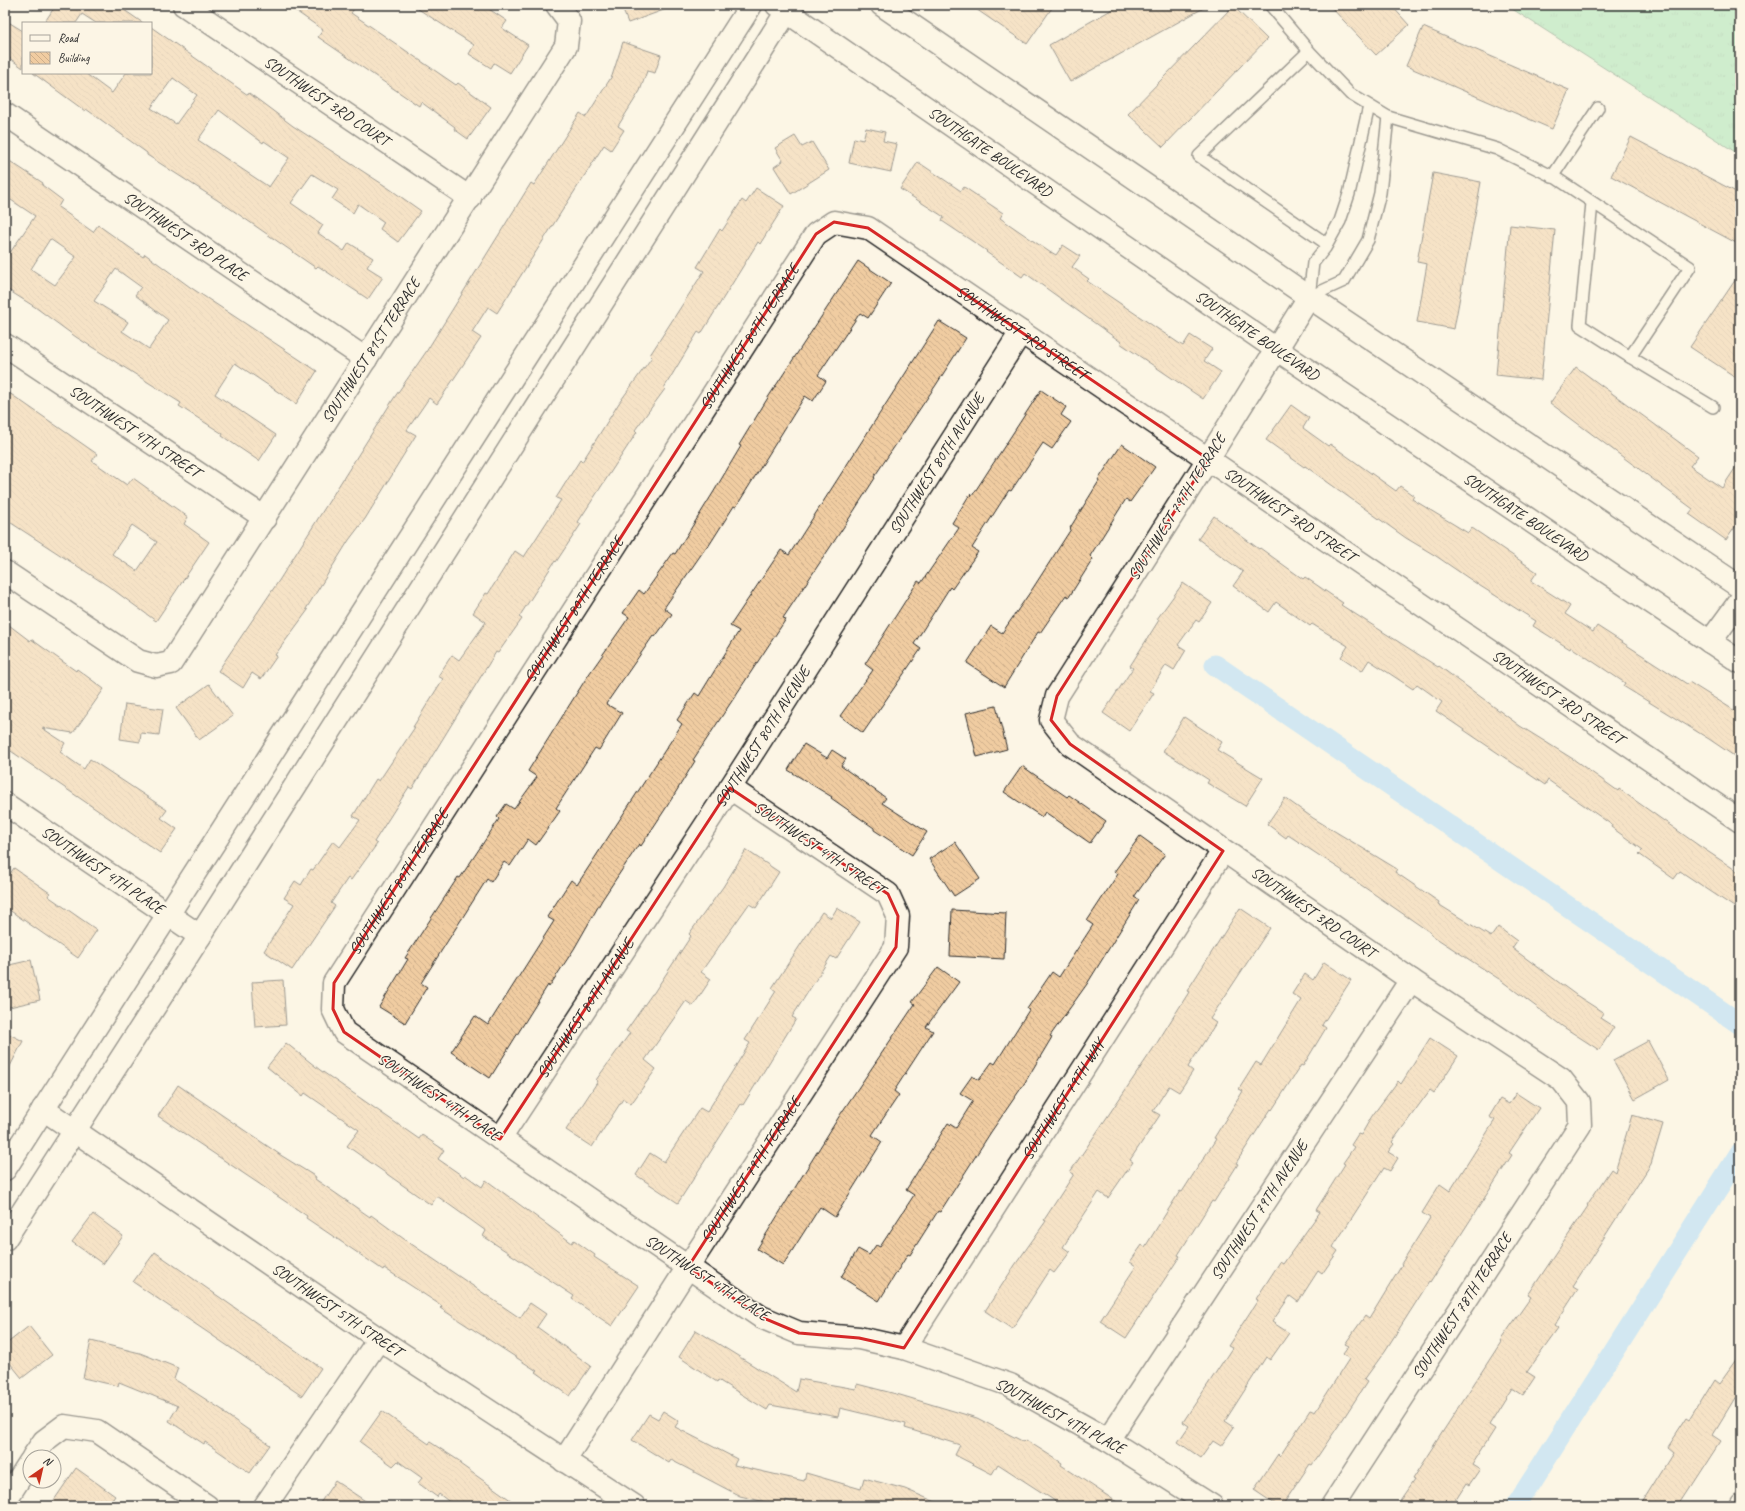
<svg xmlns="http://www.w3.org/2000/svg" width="1745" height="1511" font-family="Caveat,sans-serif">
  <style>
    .grass { fill: url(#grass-tufts); stroke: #62866e }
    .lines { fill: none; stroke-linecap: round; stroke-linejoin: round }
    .canal { stroke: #9fd6fe; stroke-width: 21 }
    .building { fill: url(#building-back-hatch); stroke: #2b2b2b; fill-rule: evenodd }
    .service-casing { stroke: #2b2b2b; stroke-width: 14 }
    .minor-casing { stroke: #2b2b2b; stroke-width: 25 }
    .tertiary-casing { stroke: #2b2b2b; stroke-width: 25 }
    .secondary-casing { stroke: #2b2b2b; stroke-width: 25 }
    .service { stroke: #fcf5e5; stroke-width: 11 }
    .minor { stroke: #fcf5e5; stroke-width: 22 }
    .tertiary { stroke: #fcf5e5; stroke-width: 22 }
    .secondary { stroke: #fcf5e5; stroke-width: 22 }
    .marked { fill: none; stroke: #d62828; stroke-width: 3; stroke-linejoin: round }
    .labels { text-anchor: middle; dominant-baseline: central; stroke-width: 3; stroke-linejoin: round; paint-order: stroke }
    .street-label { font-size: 16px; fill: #2b2b2b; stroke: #fcf5e5 }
  </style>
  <defs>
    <pattern id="grass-tufts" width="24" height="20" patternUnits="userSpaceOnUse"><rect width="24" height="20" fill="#9ae2b0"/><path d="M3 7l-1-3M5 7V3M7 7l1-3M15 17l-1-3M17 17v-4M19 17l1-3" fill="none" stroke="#85c298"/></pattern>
    <pattern id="building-back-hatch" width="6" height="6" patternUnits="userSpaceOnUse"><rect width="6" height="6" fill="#f0cca1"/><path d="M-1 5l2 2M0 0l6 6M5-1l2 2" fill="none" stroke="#ceaf8b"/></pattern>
  </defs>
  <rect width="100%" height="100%" fill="#fcf5e5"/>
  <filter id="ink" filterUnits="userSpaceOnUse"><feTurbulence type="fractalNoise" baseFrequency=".025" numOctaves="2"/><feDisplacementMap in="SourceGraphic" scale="8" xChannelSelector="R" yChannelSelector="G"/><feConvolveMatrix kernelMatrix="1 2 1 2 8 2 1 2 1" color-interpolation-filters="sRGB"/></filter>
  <g filter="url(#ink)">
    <path class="grass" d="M1506,5H1740V155Z"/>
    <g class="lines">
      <g class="canal">
        <path d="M1215,665L1740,1024"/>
        <path d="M1516,1506L1740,1153"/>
      </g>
    </g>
    <g class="building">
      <path d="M56,5H117L143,23H96L82,14L76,23H44Z"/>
      <path d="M287,5H357L351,13L456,85L458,83L491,107L468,139L454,129L455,127L421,102L419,106L318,37L323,30Z"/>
      <path d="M412,5H483L507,21L502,28L528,45L510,73L494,63L491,68L469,54L474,45Z"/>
      <path d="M621,5H672V7L628,23Z"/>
      <path d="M970,5H1054L1027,44Z"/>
      <path d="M1120,5H1209L1070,82L1049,45Z"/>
      <path d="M1329,5H1391L1409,25L1376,55Z"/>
      <path d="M1233,6L1267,39L1163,147L1128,114Z"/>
      <path d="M5,20L23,31V68L5,55Z"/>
      <path d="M151,27L248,95L249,93L293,126L387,187L421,211L398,242L380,229L384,222L358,204L353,213L332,199L338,190L312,174L291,203L323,225L318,233L344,251L349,243L373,258L367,267L383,277L368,299L318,266L316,268L228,207L147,155V153L86,109L85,111L33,73H85L112,93L126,73H151ZM173,78L197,95L176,124L151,108ZM219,110L263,143L264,141L289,158L269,187L198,140Z"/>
      <path d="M1423,27L1569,90L1552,129L1406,66Z"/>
      <path d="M623,42L661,55L655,73L647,71L640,91L618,126L624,130L611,150L604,145L497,313L488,307L472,332L481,338L437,404L429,398L407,430L416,435L393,472H394L365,519L349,540L306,609L308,610L275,655L277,656L261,679L252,673L243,688L218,671L280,579L394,398L426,352L531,183L534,185L580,113L586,117L612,76Z"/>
      <path d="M866,128L885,132L883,141L897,144L891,172L849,163L854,138L863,140Z"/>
      <path d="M795,136L802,147L812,142L829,170L791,194L774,167L783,161L775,148Z"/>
      <path d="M1631,137L1740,194V245L1611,176Z"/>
      <path d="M5,158L43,183L42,185L62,200L58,207L93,232L98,225L143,257L145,254L190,287L317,371L296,404L235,363L215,394L276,435L259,461L222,436L223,434L179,406L181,403L76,337L35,307L5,288V260L35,216L5,196ZM50,239L76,257L55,285L31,269ZM116,269L141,287L135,295L168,320L149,349L122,331L128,322L94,301Z"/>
      <path d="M918,162L961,191L964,187L1003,213L1000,218L1051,253V252L1056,255L1063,245L1080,256L1072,267L1089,279L1087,281L1183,346L1190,335L1212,349L1204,361L1221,372L1203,399L1120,343L1121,342L1025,273L1022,277L986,252L987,251L942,221L944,217L900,189Z"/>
      <path d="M1433,173L1481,182L1454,329L1417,322L1427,264L1417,262Z"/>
      <path d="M756,188L784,206L760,244L758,242L701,334L698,332L664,388L665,389L635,430L637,432L578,522L581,524L556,562L555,561L519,617L522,619L498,653L496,652L412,789L409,787L374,842L377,844L351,880L348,878L331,903L335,906L292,970L264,951L294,904L284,898L295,881L301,885L311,869L313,870L333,841L340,847L360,820L353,816L376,779L379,781L415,727H413L443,679L438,676L452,655L459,660L486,622L473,613L486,593L488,594L515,551L524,557L561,500L556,498L580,460L582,462L619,403L652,357L650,355L704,271L697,267L720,229L722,231L742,200L746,203Z"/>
      <path d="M1510,225L1555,230L1541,380L1496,375Z"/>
      <path d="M858,261L891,283L868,318L860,313L818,375L826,381L813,401L805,396L736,507L734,506L708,547L707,546L664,608L672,614L655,637L653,636L606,704L622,713L599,750L595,748L556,808L560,811L536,845L528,839L510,866L504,862L491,882L487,879L421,983L427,987L405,1023L379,1007L408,959L405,958L458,877L460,878L499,819L497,817L506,804L514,809L537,777L528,771L587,677L629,617L623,613L639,590L644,594L673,553L675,554L713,493L741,446L739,445L769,396Z"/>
      <path d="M1740,273V380L1690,347Z"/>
      <path d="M939,321L966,338L936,385L874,477L875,478L845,525L783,618L786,619L693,760L695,761L666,808L641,846L639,844L602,900L574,949L549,987L548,985L490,1078L451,1052L475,1016L488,1025L554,921L547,917L571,880L577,885L682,724L677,720L695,693L699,696L734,639L739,631L730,626L781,550L789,555Z"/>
      <path d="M1576,367L1698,456L1690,466L1722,488L1740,461V520L1726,540L1689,514L1693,509L1550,403Z"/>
      <path d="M5,390L97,454L92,461L127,485L133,478L188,517L184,524L209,542L156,621L108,586L5,519ZM132,525L157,542L137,571L112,554Z"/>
      <path d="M1041,390L1066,407L1061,415L1071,422L1052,449L1043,443L1011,491L1009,490L972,548L978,552L952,589L950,587L914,644L921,649L863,733L840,716L873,670L865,664L918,581L921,583L959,528L952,523L970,494L972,496Z"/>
      <path d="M1291,405L1309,418L1303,428L1328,446L1330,444L1396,491L1400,486L1414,496L1412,499L1468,533L1472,528L1537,572L1531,581L1570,606L1565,614L1593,632L1597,626L1687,684L1689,682L1740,714V760L1709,739L1623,686L1625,683L1571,647L1570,649L1533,626L1536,621L1477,584L1436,556L1406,538L1305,466L1304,467L1266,440Z"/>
      <path d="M1122,444L1155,467L1130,502L1126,499L1090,556L1093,559L1069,597L1066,595L1040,633L1038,632L1004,687L967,663L991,626L1002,633L1033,588L1071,529L1070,528L1099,481L1098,480Z"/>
      <path d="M1214,516L1259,549L1260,548L1303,579L1305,577L1343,603L1341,605L1438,667L1439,666L1520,726L1573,759L1618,791L1619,789L1698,845L1740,873V911L1680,871L1674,879L1639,854L1643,850L1611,827L1612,825L1548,780L1545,785L1436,711L1442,702L1417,684L1413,689L1369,660L1362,671L1341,657L1348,646L1312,624L1310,626L1276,602L1269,612L1233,586L1243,572L1198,539Z"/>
      <path d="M1183,583L1212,603L1199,622L1196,620L1178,645L1186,650L1174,670L1166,665L1150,691L1154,693L1129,731L1103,713L1133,668L1130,666L1159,620L1157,619Z"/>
      <path d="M5,622L30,641L31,639L76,671L77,669L104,689L73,733L42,728L65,743L60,752L84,769L90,759L167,810L161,818L177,829L160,853L5,747Z"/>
      <path d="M209,684L233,716L199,740L176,708Z"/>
      <path d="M125,704L163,709L159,735L141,733L140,742L120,739Z"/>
      <path d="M996,706L1007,749L977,757L966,713Z"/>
      <path d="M1184,717L1222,742L1217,750L1263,778L1245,806L1207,783L1209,780L1163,751Z"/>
      <path d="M804,744L827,758L832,750L846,759L841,766L886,798L882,803L927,832L912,855L874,830V828L831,798L832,797L788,770Z"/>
      <path d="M1022,766L1067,797L1069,795L1106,821L1090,843L1045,812L1042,817L1004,792Z"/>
      <path d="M1285,798L1313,818L1397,869L1395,872L1439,902L1438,904L1491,937L1498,927L1517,941L1512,948L1576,995L1604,1013L1600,1018L1614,1027L1599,1050L1562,1026L1499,979L1430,934L1431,933L1342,872L1343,871L1288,835L1286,838L1267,824Z"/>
      <path d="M1140,836L1165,854L1134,897L1139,900L1087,984L1050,1036L1052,1037L1024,1084L991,1132L940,1212L938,1211L910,1255L908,1254L879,1301L841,1277L858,1249L869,1255L876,1245L880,1247L914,1195L906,1190L948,1123L956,1128L973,1101L960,1093L972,1076L979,1080L992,1062L995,1064L1029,1010L1027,1009L1052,972L1059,977L1093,925L1087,921L1118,874L1114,872Z"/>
      <path d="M955,842L980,879L954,896L929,859Z"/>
      <path d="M746,850L779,872L756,908L749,904L701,972L711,979L693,1006L686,1001L645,1060L656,1069L631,1104L623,1099L592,1147L566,1130L598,1081L596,1080L630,1033L626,1031L652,994H653L691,936L689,934L723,887Z"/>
      <path d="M14,868L50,893L48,896L97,930L78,958L5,907V881Z"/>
      <path d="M837,908L860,922L836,959L831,956L792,1017L796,1019L743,1105L741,1104L678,1203L636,1175L650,1153L664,1162L700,1108L707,1112L750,1043L745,1040L776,991L772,988L822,912L831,918Z"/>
      <path d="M1240,908L1270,928L1210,1019L1216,1023L1188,1067L1193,1071L1179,1092L1169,1086L1153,1111L1160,1115L1130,1160L1133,1162L1108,1198L1099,1192L1063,1247L1070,1252L1054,1273L1050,1270L1012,1329L985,1311L1015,1265L1046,1221L1044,1220L1074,1174L1070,1172L1155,1046L1189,992L1187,991Z"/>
      <path d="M952,910L1006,913L1004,959L950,956Z"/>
      <path d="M31,960L40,1000L5,1008V966Z"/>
      <path d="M1324,962L1351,980L1322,1025L1326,1028L1303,1066L1301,1065L1272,1110L1271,1109L1236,1163L1238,1164L1214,1202L1212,1201L1178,1255L1180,1256L1126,1338L1100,1321L1136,1266L1130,1262L1142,1245L1145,1247L1180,1191L1182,1192L1216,1139L1214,1138L1243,1091L1239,1089L1256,1062L1261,1065L1301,1000L1292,994L1305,974L1313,980Z"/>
      <path d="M938,967L959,982L926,1027L933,1031L894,1091L899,1095L872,1135L882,1142L835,1217L820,1207L783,1265L757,1249L840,1115L915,1004L912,1002Z"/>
      <path d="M283,980L286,1025L255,1027L252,982Z"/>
      <path d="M5,1032L23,1041L5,1076Z"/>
      <path d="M1430,1038L1458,1056L1434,1093L1430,1090L1392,1142L1394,1144L1388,1152L1398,1158L1390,1171L1384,1168L1333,1247L1338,1251L1322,1274L1318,1271L1298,1302L1290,1296L1272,1322L1289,1333L1270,1360L1266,1357L1225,1421L1234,1427L1221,1446L1213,1441L1201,1458L1178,1442L1189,1426L1183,1422L1232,1348L1228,1346L1258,1300L1256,1299L1280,1262L1283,1264L1320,1212L1316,1210L1345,1164L1343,1163L1354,1147L1351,1145L1358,1134L1361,1135L1372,1116L1398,1081L1401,1084Z"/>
      <path d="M1648,1041L1669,1080L1635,1099L1613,1060Z"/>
      <path d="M286,1043L320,1070L419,1139L422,1135L444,1150L438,1159L464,1177L465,1175L482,1187L486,1180L572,1243L574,1240L595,1255L594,1257L639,1286L612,1326L572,1299L574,1296L483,1236L486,1231L437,1196L431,1205L347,1146L359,1130L305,1093L303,1096L267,1067Z"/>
      <path d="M178,1085L282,1156L316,1177L315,1179L370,1217L371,1215L404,1239L520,1318L530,1303L546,1314L537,1327L591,1366L570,1396L536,1372L537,1371L440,1308L442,1306L384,1268L383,1270L306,1218L307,1216L158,1116Z"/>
      <path d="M1516,1093L1539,1108L1509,1153L1512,1155L1430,1283L1429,1282L1385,1351L1364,1380L1367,1382L1343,1419L1312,1465L1310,1464L1282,1506H1278L1254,1490L1278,1454L1280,1456L1310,1410L1315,1412L1349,1359L1343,1354L1349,1346L1345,1344L1365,1316L1369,1319L1402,1265L1401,1264L1430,1218L1422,1213L1440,1184L1450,1191L1495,1120L1489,1117L1500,1099L1509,1104Z"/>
      <path d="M1632,1115L1663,1124L1651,1164L1573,1286L1578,1289L1554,1326L1558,1329L1527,1372L1535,1377L1523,1395L1512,1388L1489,1425L1495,1429L1472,1465L1480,1470L1469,1486L1466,1484L1452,1506H1396L1414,1480L1412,1479L1501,1342L1500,1341L1531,1297L1528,1295L1588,1206L1587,1205L1611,1169L1615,1172Z"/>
      <path d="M93,1214L123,1236L103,1264L72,1242Z"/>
      <path d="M155,1252L321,1368L302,1396L133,1282Z"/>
      <path d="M29,1326L52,1355L22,1378L5,1357V1345Z"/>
      <path d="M696,1330L796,1392L799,1379L856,1389L857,1384L900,1395L977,1418L1024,1442L1026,1440L1062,1463L1061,1465L1123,1506H1051L1055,1501L998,1464L992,1474L955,1455L960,1445L905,1428L906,1424L840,1408L838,1417L770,1405L767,1410L718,1380L717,1382L679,1357Z"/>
      <path d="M91,1341L140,1353L178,1368L174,1379L224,1411V1413L270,1445L250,1473L205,1442L204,1444L169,1421L178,1406L119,1382L118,1386L83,1378Z"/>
      <path d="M1740,1354V1389L1712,1435L1721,1441L1679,1506H1639L1673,1452L1667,1447L1686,1418L1689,1420L1715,1378L1720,1382Z"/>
      <path d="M382,1411L429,1444L430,1442L461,1462L460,1464L519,1506H455L439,1494L437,1497L418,1483L422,1478L398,1461L393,1466L360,1442Z"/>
      <path d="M663,1411L679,1421L675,1427L737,1459L734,1465L804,1481L806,1473L861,1489L864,1478L905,1489L945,1506H806L786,1500L785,1506H782L740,1496L671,1460L669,1463L632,1440L649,1414L658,1419Z"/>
      <path d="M76,1468L115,1496L108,1506H50Z"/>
      <path d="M335,1481L373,1506H318Z"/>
    </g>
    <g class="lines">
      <defs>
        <g id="service">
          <path d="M1270,5L1309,51L1350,94L1388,117L1497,149L1556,178L1690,267L1630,357L1580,325L1592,203"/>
          <path d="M1309,51L1199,156L1327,244"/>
          <path d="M1552,177L1598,108"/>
          <path d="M1309,297L1344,281L1368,240L1380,193L1388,117"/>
          <path d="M1309,297L1313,263L1325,248L1340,221L1349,194L1369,106"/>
          <path d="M1630,357L1713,407"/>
        </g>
        <g id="minor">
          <path id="s1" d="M184,5L470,198"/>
          <path id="s2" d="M5,114L366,359"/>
          <path id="s3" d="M1309,297L1208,459L1057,696L1051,720L1070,744L1411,980L1561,1079L1579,1102L1580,1125L1332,1506"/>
          <path id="s4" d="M5,345L265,518"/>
          <path id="s5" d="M5,572L138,661L156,666L171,663L566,46L569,21L557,5"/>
          <path d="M1710,642L1740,601"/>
          <path id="s6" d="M5,804L200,936"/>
          <path id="s7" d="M43,1109L379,1339L634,1506"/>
          <path id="s8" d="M500,1139L730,788L1021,332"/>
          <path id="s9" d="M904,1348L1223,851"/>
          <path id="s10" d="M1108,1440L1411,980"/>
          <path d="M33,1457L44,1441L64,1426L97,1431L207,1506"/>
          <path id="s11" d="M564,1461L688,1267L896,947L898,916L888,894L730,788"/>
          <path d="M5,1501L30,1462"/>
          <path d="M265,1506L379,1339"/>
          <path id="s12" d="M1212,1506L1108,1440L1010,1385L904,1348L859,1338L799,1333L761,1317L344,1032L333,1009L334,983L816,234L834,222L868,228L1740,821"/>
          <path d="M1739,1506L1740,1504"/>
        </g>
        <g id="tertiary">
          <path d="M5,1169L751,5"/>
          <path d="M5,1239L200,936L791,5"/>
        </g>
        <g id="secondary">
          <path id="s13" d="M777,5L1276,349L1740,662"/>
          <path d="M882,5L1309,297L1740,587"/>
        </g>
      </defs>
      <use href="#service" class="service-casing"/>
      <use href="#minor" class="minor-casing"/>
      <use href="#tertiary" class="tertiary-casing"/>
      <use href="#secondary" class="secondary-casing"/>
      <use href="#service" class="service"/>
      <use href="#minor" class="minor"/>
      <use href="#tertiary" class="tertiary"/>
      <use href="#secondary" class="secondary"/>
    </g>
  </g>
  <path d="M0 0H1745V1511H0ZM834,222L868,228L1208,459L1057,696L1051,720L1070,744L1223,851L904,1348L859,1338L799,1333L761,1317L688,1267L896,947L898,916L888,894L730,788L500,1139L344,1032L333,1009L334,983L816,234Z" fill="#fcf5e5" fill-opacity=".55" fill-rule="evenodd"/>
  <path class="marked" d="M834,222L868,228L1208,459L1057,696L1051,720L1070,744L1223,851L904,1348L859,1338L799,1333L761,1317L688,1267L896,947L898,916L888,894L730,788L500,1139L344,1032L333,1009L334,983L816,234Z"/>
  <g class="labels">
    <g class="street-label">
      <text stroke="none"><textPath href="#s1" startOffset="172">SOUTHWEST 3RD COURT</textPath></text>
      <text stroke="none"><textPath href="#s13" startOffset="259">SOUTHGATE BOULEVARD</textPath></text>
      <text stroke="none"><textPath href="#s2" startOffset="218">SOUTHWEST 3RD PLACE</textPath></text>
      <text stroke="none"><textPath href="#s12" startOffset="2185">SOUTHWEST 3RD STREET</textPath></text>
      <text stroke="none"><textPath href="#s13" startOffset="583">SOUTHGATE BOULEVARD</textPath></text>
      <text stroke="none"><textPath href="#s12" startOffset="1820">SOUTHWEST 80TH TERRACE</textPath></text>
      <text stroke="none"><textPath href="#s5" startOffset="565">SOUTHWEST 81ST TERRACE</textPath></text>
      <text stroke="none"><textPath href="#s4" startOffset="156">SOUTHWEST 4TH STREET</textPath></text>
      <text stroke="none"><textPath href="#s8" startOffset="804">SOUTHWEST 80TH AVENUE</textPath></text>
      <text transform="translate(1177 507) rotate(-58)">SOUTHWEST 79TH TERRACE</text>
      <text stroke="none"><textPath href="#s12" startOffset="2509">SOUTHWEST 3RD STREET</textPath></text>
      <text stroke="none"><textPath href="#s13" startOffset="907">SOUTHGATE BOULEVARD</textPath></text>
      <text stroke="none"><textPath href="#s12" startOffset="1496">SOUTHWEST 80TH TERRACE</textPath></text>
      <text stroke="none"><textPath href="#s12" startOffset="2833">SOUTHWEST 3RD STREET</textPath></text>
      <text stroke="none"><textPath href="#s8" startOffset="480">SOUTHWEST 80TH AVENUE</textPath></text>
      <text transform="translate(819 848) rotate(34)">SOUTHWEST 4TH STREET</text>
      <text stroke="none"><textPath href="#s6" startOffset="118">SOUTHWEST 4TH PLACE</textPath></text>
      <text stroke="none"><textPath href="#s12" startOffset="1172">SOUTHWEST 80TH TERRACE</textPath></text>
      <text stroke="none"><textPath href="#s3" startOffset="823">SOUTHWEST 3RD COURT</textPath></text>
      <text stroke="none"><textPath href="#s8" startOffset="156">SOUTHWEST 80TH AVENUE</textPath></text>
      <text transform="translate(439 1097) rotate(34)">SOUTHWEST 4TH PLACE</text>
      <text stroke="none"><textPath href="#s9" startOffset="295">SOUTHWEST 79TH WAY</textPath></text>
      <text stroke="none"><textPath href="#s11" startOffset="346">SOUTHWEST 79TH TERRACE</textPath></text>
      <text stroke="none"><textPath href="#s10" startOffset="275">SOUTHWEST 79TH AVENUE</textPath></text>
      <text transform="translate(707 1278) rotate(33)">SOUTHWEST 4TH PLACE</text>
      <text transform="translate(1462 1306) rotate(-57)">SOUTHWEST 78TH TERRACE</text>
      <text stroke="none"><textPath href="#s7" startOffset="356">SOUTHWEST 5TH STREET</textPath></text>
      <text transform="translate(1060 1416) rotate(28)">SOUTHWEST 4TH PLACE</text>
    </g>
  </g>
  <rect width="1745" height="1511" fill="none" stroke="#fcf5e5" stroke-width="20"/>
  <rect x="10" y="10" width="1725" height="1491" fill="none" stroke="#2b2b2b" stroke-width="1.5" filter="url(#ink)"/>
  <rect x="22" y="22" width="130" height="52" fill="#fcf5e5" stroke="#a8a49b"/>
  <rect x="30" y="35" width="20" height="6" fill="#fcf5e5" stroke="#a8a49b"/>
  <text x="58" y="42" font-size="12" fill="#2b2b2b">Road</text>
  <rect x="30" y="52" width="20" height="12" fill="url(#building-back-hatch)" stroke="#a8a49b"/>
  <text x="58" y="62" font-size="12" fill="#2b2b2b">Building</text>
  <g transform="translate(42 1469) rotate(34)"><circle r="19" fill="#fcf5e5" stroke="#a8a49b"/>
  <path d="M0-3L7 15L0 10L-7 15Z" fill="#c8321e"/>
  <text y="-6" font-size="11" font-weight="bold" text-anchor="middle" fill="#2b2b2b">N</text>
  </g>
</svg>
